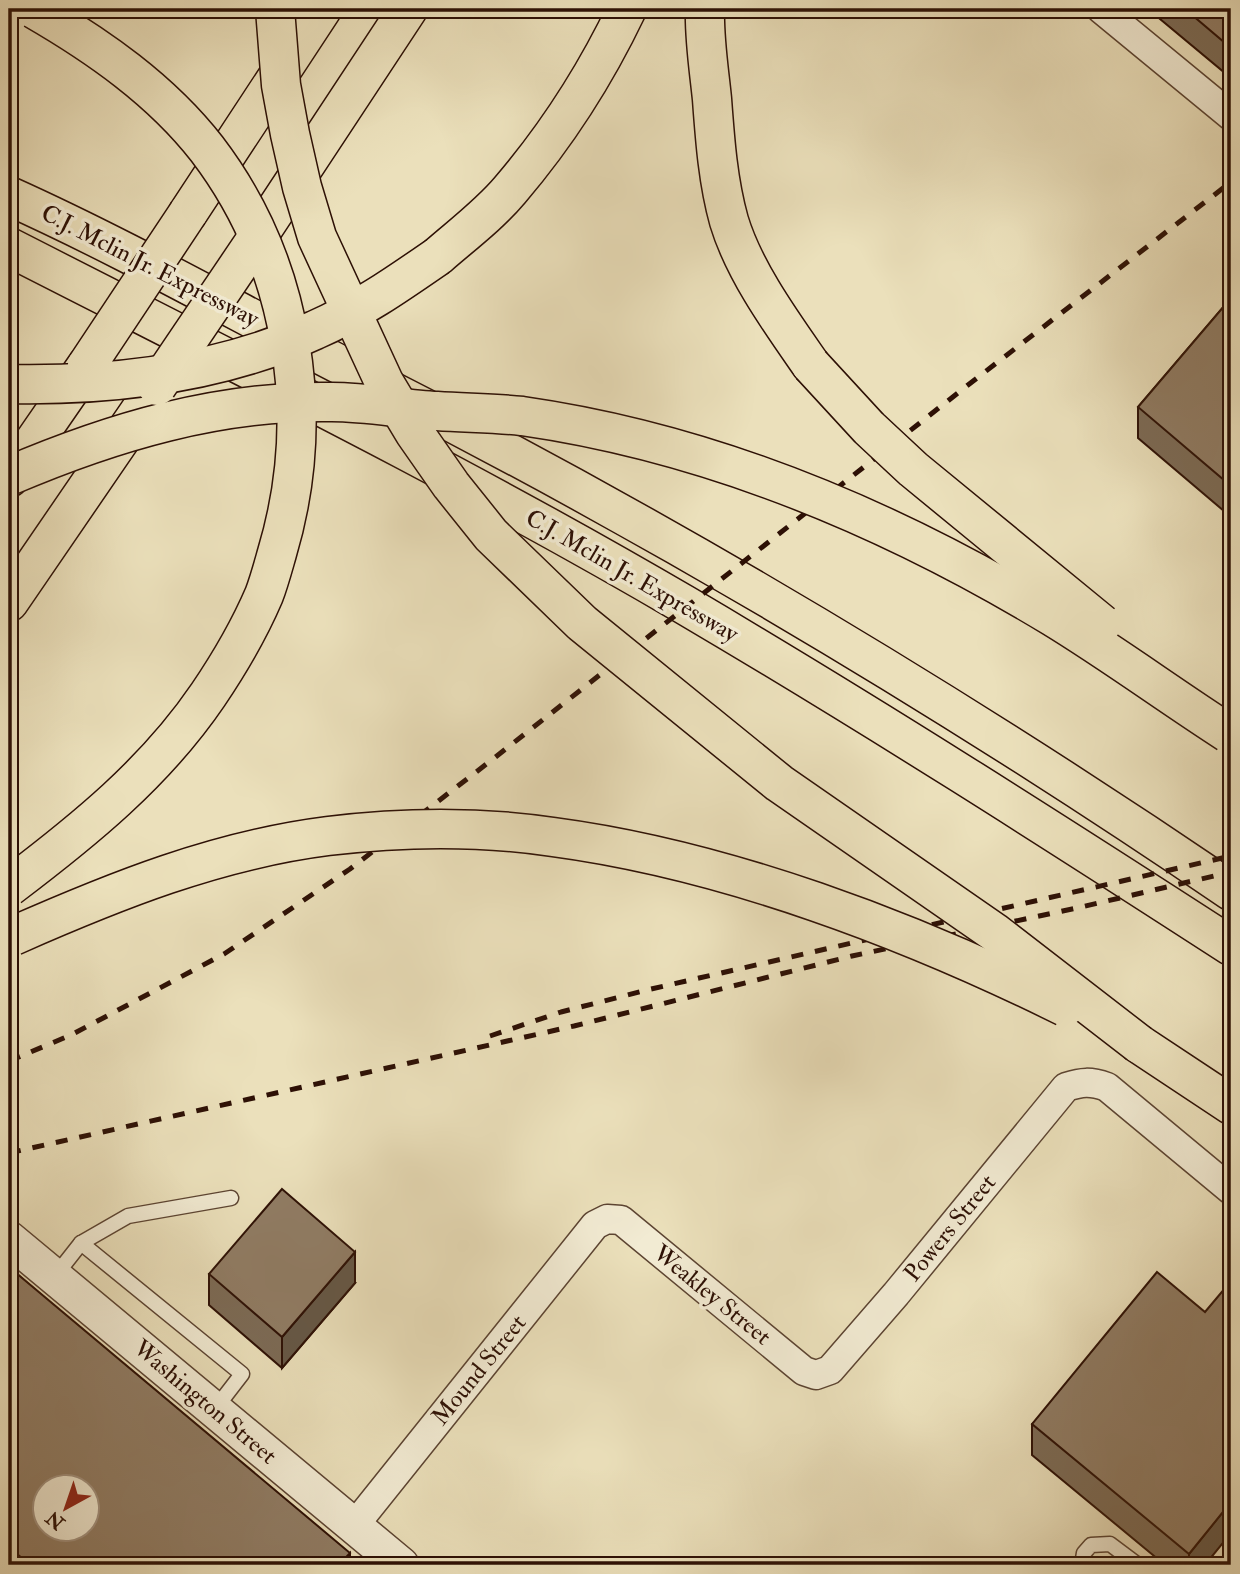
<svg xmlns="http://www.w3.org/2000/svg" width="1240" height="1574" font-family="'IM FELL Double Pica',serif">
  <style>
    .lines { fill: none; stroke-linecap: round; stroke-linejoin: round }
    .service-casing { stroke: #5c4432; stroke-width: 17 }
    .minor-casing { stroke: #5c4432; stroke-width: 31 }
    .tertiary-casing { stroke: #5c4432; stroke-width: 38 }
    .motorway-casing { stroke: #2d1005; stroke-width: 41 }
    .service { stroke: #f2ebd3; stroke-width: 14 }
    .minor { stroke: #f2ebd3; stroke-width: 28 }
    .tertiary { stroke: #f2ebd3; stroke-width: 35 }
    .motorway { stroke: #ebe0bb; stroke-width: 38 }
    .rail { stroke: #2d1005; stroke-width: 5; stroke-dasharray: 12 12; stroke-linecap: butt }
    .motorway-bridge-casing { stroke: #2d1005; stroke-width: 41; stroke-linecap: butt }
    .motorway-bridge { stroke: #ebe0bb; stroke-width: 38 }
    .wall { fill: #7c6b56; stroke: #2d1005; stroke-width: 2 }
    .shaded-wall { fill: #655746; stroke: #2d1005; stroke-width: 2 }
    .building { fill: #907c64; stroke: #2d1005; stroke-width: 2; fill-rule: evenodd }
    .labels { text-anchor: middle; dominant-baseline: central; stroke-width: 7; stroke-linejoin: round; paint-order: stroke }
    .street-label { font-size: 24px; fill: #2d1005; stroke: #f2ebd3 }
  </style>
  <rect width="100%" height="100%" fill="#ebe0bb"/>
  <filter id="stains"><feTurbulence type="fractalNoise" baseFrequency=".00286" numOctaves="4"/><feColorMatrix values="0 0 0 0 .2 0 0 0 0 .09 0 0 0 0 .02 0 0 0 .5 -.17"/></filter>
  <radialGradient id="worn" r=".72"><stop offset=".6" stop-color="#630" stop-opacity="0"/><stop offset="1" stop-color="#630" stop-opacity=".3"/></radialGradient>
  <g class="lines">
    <defs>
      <g id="service">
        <path d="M81,1243L242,1374L215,1409"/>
        <path d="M55,1276L81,1243L128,1216L231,1198"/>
        <path d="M1082,1565L1084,1553L1091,1545L1110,1544L1138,1565"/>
      </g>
      <g id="minor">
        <path d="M1101,9L1231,116"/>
        <path d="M354,1526L595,1225L607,1219L621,1220L804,1371L816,1375L830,1370L896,1294L1066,1087C1082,1082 1090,1081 1107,1087L1231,1190"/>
      </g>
      <path id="tertiary" d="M9,1239L401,1565"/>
      <g id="motorway">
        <path d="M705,9C704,39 709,69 712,99C715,140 718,182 729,221C744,271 781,322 811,365"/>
        <path d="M9,196C129,250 244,316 362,376C662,528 953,702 1231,891"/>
        <path d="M188,213L322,9"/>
        <path d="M255,241L408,9"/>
        <path d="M9,247C236,363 465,476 685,605C870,714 1050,829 1231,946"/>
        <path d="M438,256C462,235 489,215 510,190C557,135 596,74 627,9"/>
        <path d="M9,478L87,365"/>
        <path d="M9,602L148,399"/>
        <path d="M1139,1044L1231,1105"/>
      </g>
    </defs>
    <use href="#service" class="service-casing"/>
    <use href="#minor" class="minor-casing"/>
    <use href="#tertiary" class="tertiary-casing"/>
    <use href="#motorway" class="motorway-casing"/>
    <use href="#service" class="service"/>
    <use href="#minor" class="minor"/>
    <use href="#tertiary" class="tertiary"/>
    <use href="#motorway" class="motorway"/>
    <g class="rail">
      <path d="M490,1036L561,1012L647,990L1231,856"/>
      <path d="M9,1061L71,1035L224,954L350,869L493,759L968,385L1231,182"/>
      <path d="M9,1153L574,1026L852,956L1077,908L1231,872"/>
    </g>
    <defs>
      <g id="motorway-bridge">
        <path d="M275,9L281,85L290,134L302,187L317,237L384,382L414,432L451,485L491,535L582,623L779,783L994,932L1139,1044"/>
        <path d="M87,365L188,213"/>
        <path d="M811,365L869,428L913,469L1102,624"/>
        <path d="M9,384C113,386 219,374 315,330C359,311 399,283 438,256"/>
        <path d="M157,386L255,241"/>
        <path d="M9,476C112,432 219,400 332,402C367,402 402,409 437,411C465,413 494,413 522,416C710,443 891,519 1053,617C1112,653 1169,695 1228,733"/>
        <path d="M9,887C83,831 155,773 208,695C229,664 249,630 264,595C269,582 273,567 277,553C318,416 294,263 207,149C161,90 98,46 34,9"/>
        <path d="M13,936C115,891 217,850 328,836C402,827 479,826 553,837C726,860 910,930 1065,1007"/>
      </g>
    </defs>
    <use href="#motorway-bridge" class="motorway-bridge-casing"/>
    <use href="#motorway-bridge" class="motorway-bridge"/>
  </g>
  <g class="wall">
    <path d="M1148,9H1231V78Z"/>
    <path d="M1231,298V517L1138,438V407Z"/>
    <path d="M9,1267L350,1565H9Z"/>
    <path d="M209,1274L355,1283L282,1368L209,1305Z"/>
    <path d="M1205,1312V1565H1165L1032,1455V1424Z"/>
  </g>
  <g class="shaded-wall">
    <path d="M355,1252V1283L282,1368V1337Z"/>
    <path d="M1231,1502V1533L1205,1565H1189V1554Z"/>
    <path d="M350,1553V1565H339Z"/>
  </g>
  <g class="building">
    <path d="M1185,9H1231V48Z"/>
    <path d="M1231,298V486L1138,407Z"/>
    <path d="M282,1189L355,1252L282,1337L209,1274Z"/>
    <path d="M9,1267L350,1553L339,1565H30L9,1547ZM46,1487H88V1529H46Z"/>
    <path d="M1157,1272L1205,1312L1231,1281V1502L1189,1554L1032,1424Z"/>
  </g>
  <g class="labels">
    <g class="street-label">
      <text transform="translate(150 266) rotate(27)">C.J. Mclin Jr. Expressway</text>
      <text transform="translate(632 576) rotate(30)">C.J. Mclin Jr. Expressway</text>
      <text transform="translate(950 1228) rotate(-51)">Powers Street</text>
      <text transform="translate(712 1295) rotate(39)">Weakley Street</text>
      <text transform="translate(479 1370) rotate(-51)">Mound Street</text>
      <text transform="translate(205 1402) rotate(40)">Washington Street</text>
    </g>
  </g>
  <rect width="1240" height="1574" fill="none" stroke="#ebe0bb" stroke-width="35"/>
  <rect x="10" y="10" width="1219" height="1553" fill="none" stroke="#2d1005" stroke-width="3.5"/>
  <rect x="18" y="18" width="1205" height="1539" fill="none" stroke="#2d1005" stroke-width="2"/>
  <g transform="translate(66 1508) rotate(220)"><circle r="33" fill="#f2ebd3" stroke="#a39381" stroke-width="2"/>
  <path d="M0-5L12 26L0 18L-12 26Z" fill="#8f2418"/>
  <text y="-10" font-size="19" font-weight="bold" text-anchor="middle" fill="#2d1005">N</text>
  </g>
  <rect width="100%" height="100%" filter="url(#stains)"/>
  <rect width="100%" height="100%" fill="url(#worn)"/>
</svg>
